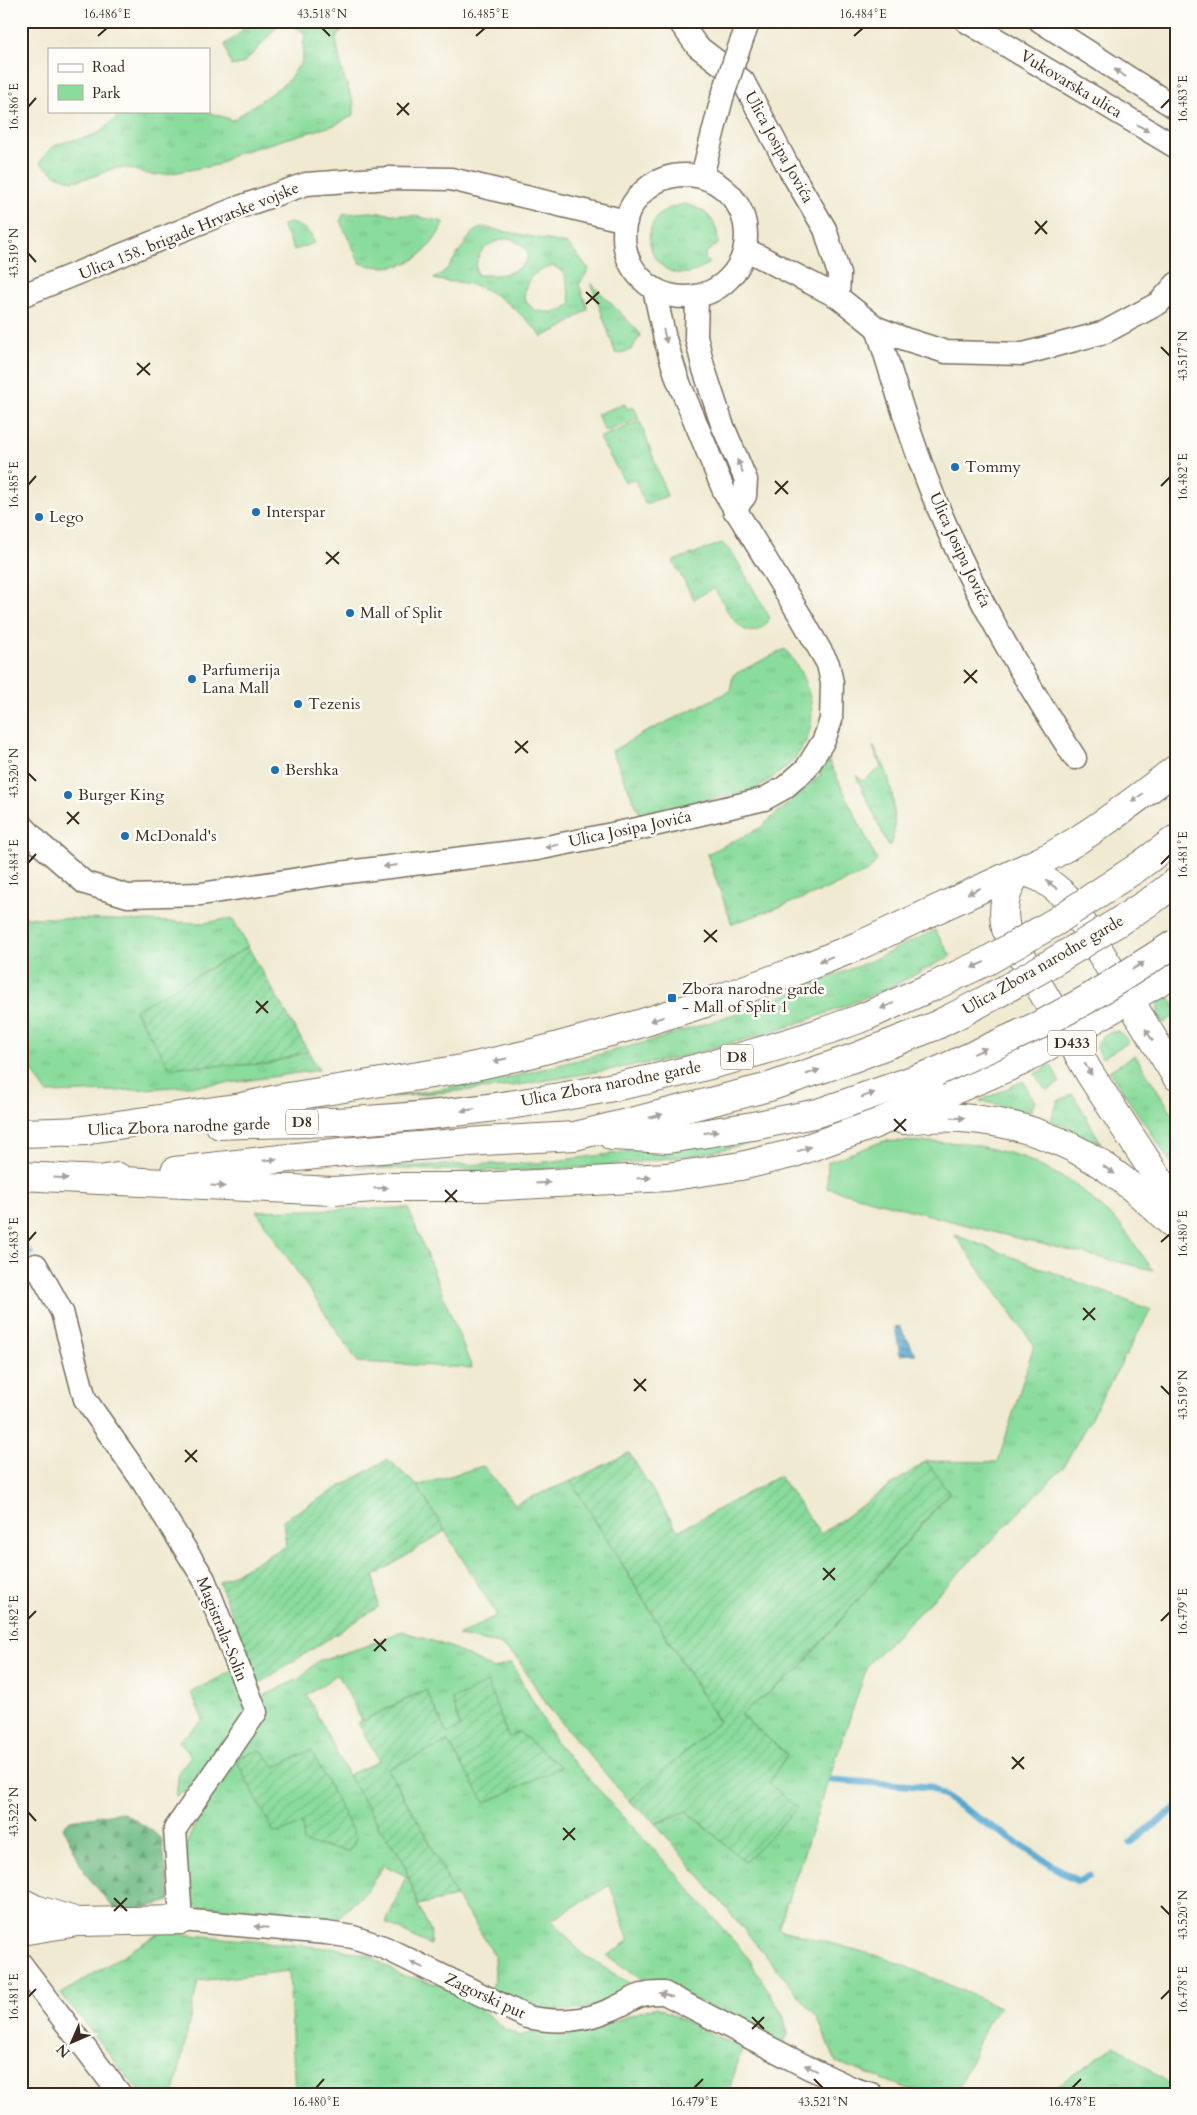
<svg xmlns="http://www.w3.org/2000/svg" width="1197" height="2115" font-family="Cardo,serif">
  <style>
    .grass { fill: url(#grass-tufts); stroke: #62835d; fill-rule: evenodd }
    .forest { fill: url(#forest-firs); stroke: #557351 }
    .park { fill: #8adc9c; stroke: #62835d }
    .garden { fill: url(#garden-furrows); stroke: #62835d }
    .water { fill: url(#water-rules); stroke: #486877 }
    .lines { fill: none; stroke-linecap: round; stroke-linejoin: round }
    .stream { stroke: #55a7d0; stroke-width: 7 }
    .minor-casing { stroke: #7a6d5d; stroke-width: 25 }
    .major-casing { stroke: #7a6d5d; stroke-width: 30 }
    .highway-casing { stroke: #7a6d5d; stroke-width: 30 }
    .minor { stroke: #fff; stroke-width: 22 }
    .major { stroke: #fff; stroke-width: 28 }
    .highway { stroke: #fff; stroke-width: 28 }
    .minor-bridge-casing { stroke: #7a6d5d; stroke-width: 25; stroke-linecap: butt }
    .highway-bridge-casing { stroke: #7a6d5d; stroke-width: 30; stroke-linecap: butt }
    .minor-bridge { stroke: #fff; stroke-width: 22 }
    .highway-bridge { stroke: #fff; stroke-width: 28 }
    .oneway { fill: #a79f9a }
    .ticks { fill: none; stroke: #3b2a1e; stroke-width: 2 }
    .poi-dot { fill: #1f6fb2; stroke: #fdfcf7; stroke-width: 2 }
    .labels { text-anchor: middle; dominant-baseline: central; stroke-width: 5; stroke-linejoin: round; paint-order: stroke }
    .shield { fill: #fdfcf7; stroke: #75695f; stroke-width: 1 }
    .shield-label { font-size: 15px; font-weight: bold; fill: #3b2a1e }
    .street-label { font-size: 16px; fill: #3b2a1e; stroke: #fdfcf7 }
    .poi-label { font-size: 16px; fill: #3b2a1e; stroke: #fdfcf7; text-anchor: start }
    .neatline { fill: none; stroke: #3b2a1e; stroke-width: 2 }
    .ticks-label { font-size: 12px; text-anchor: middle; fill: #3b2a1e }
  </style>
  <defs>
    <pattern id="grass-tufts" width="24" height="20" patternUnits="userSpaceOnUse" patternTransform="scale(1.25)"><rect width="24" height="20" fill="#8adc9c"/><path d="M3 7l-1-3M5 7V3M7 7l1-3M15 17l-1-3M17 17v-4M19 17l1-3" fill="none" stroke="#78bd86"/></pattern>
    <pattern id="forest-firs" width="22" height="20" patternUnits="userSpaceOnUse" patternTransform="scale(1.25)"><rect width="22" height="20" fill="#6fbc84"/><path d="M5 1l3.5 6h-7zM16 11l3.5 6h-7z" fill="#5c996b"/></pattern>
    <pattern id="garden-furrows" width="10" height="10" patternUnits="userSpaceOnUse" patternTransform="scale(1.25)"><rect width="10" height="10" fill="#8adc9c"/><path d="M-1 1l2-2M0 10L10 0M9 11l2-2" fill="none" stroke="#78bd86"/></pattern>
    <pattern id="water-rules" width="6" height="5" patternUnits="userSpaceOnUse" patternTransform="scale(1.25)"><rect width="6" height="5" fill="#55a7d0"/><path d="M0 2.5h6" fill="none" stroke="#4888a8"/></pattern>
  </defs>
  <rect width="100%" height="100%" fill="#fdfcf7"/>
  <filter id="ink" filterUnits="userSpaceOnUse"><feTurbulence type="fractalNoise" baseFrequency=".02" numOctaves="2"/><feDisplacementMap in="SourceGraphic" scale="10" xChannelSelector="R" yChannelSelector="G"/><feConvolveMatrix kernelMatrix="1 2 1 2 8 2 1 2 1" color-interpolation-filters="sRGB"/></filter>
  <filter id="wash" filterUnits="userSpaceOnUse"><feTurbulence type="fractalNoise" baseFrequency=".0096" numOctaves="4" result="noise"/><feDisplacementMap in="SourceGraphic" scale="20" xChannelSelector="R" yChannelSelector="G"/><feGaussianBlur stdDeviation="1.12" result="paint"/><feColorMatrix in="noise" values="0 0 0 0 0 0 0 0 0 0 0 0 0 0 0 0 0 1.4 0 .05"/><feComposite in="paint" operator="in"/></filter>
  <g filter="url(#wash)">
    <rect width="100%" height="100%" fill="#f0ead2"/>
    <g class="grass">
      <path d="M250,21H281L259,48L242,64L231,66L225,44L237,36Z"/>
      <path d="M287,21H347L336,39L342,72L354,104V115L335,125L237,153L217,165L167,174L152,175L127,168H115L92,177L73,181L56,175L40,163C54,136 72,144 96,134C106,130 114,117 123,111H204L233,120L287,82L302,61L305,33Z"/>
      <path d="M685,204C707,209 718,221 718,244L705,254V259L709,263C657,304 618,213 685,204Z"/>
      <path d="M370,212L414,216L444,222C428,259 400,275 360,263L340,221L344,214Z"/>
      <path d="M291,223C303,227 311,230 314,243L294,250L282,225Z"/>
      <path d="M482,227L568,244L589,269L579,285L588,309L563,327L542,337C527,318 497,291 473,285C461,281 447,283 434,279L447,269L473,232ZM509,238C523,245 538,254 519,268C515,270 512,272 508,273C498,276 487,275 477,275C472,253 489,241 509,238ZM554,266L565,274L571,303C558,315 551,313 534,310L524,299C526,276 533,272 554,266Z"/>
      <path d="M591,283L638,331L640,336L631,350L616,354Z"/>
      <path d="M625,404L627,409L634,407L639,419L605,432L597,414Z"/>
      <path d="M640,421L667,496L645,504L635,480L625,482L599,438Z"/>
      <path d="M722,543L733,554L770,618C746,655 726,607 714,588L694,599L673,561Z"/>
      <path d="M785,649C818,690 825,737 780,772C772,777 764,785 755,789C744,793 730,795 718,798C692,804 666,811 641,817L612,751L642,734L730,691L733,675Z"/>
      <path d="M873,746C877,754 883,762 886,771C892,785 900,835 889,847L856,775L863,781L881,768Z"/>
      <path d="M827,757L877,860L868,872L807,897L732,924L707,854L760,828L819,776Z"/>
      <path d="M21,917L205,923L232,918L248,947L135,1011L170,1067L267,1064L308,1051L319,1070L230,1083L116,1091L47,1093L21,1054Z"/>
      <path d="M935,930L951,956L893,986L835,1010L779,1030L673,1059L513,1086L391,1097L508,1078L658,1039L756,1007L873,960Z"/>
      <path d="M1167,993L1176,1009V1015L1162,1024C1156,1010 1155,1003 1167,993Z"/>
      <path d="M1119,1031L1129,1042L1102,1058L1096,1046C1101,1035 1107,1032 1119,1031Z"/>
      <path d="M1135,1055L1176,1119V1170L1109,1071Z"/>
      <path d="M1051,1065L1060,1083L1047,1090L1044,1088L1034,1074Z"/>
      <path d="M1023,1081L1035,1102L1030,1112L980,1101Z"/>
      <path d="M1073,1094L1101,1143L1051,1120L1058,1101Z"/>
      <path d="M868,1107C818,1124 768,1140 716,1151C698,1155 679,1157 660,1159C558,1174 457,1172 355,1167L538,1163L610,1154L703,1139Z"/>
      <path d="M408,1208L472,1368L358,1362L256,1211Z"/>
      <path d="M955,1235L1151,1310L1062,1469L868,1664L778,1929L886,1958L1000,2007L990,2018L957,2092L909,2089L836,2062L817,2017L656,1824L686,1811L745,1861L797,1808L769,1783L787,1754L740,1715L798,1670L949,1493L926,1461L998,1462L1034,1345Z"/>
      <path d="M483,1466L515,1504L571,1481L719,1723L629,1801L549,1708L517,1658L499,1644L458,1636L497,1615L417,1486Z"/>
      <path d="M402,1631L453,1648L493,1669L511,1663L557,1744L677,1875L749,1959L783,2015L788,2034L785,2041L780,2043L663,1983L647,1982L607,1956L629,1941L610,1885L552,1920L582,1954L634,1986L608,2001L581,2010H531L489,1991L495,1978L494,1955L478,1928L456,1897L425,1833L387,1769L448,1742L468,1775L560,1767L519,1732L509,1737L460,1727L447,1734L425,1690L362,1721L338,1674L307,1695L348,1775L380,1829L402,1858L418,1905L431,1932L430,1945L386,1923L406,1876L384,1865L366,1892L333,1922L283,1921L202,1908L190,1903L185,1868L188,1840L205,1803L262,1697L300,1678L318,1661L363,1647ZM261,1750L275,1767L311,1751L303,1822L280,1833Z"/>
      <path d="M235,1669L250,1707L200,1781L176,1796L179,1771L191,1756L179,1741L203,1720L191,1693Z"/>
      <path d="M161,1932L338,1949L369,1955L400,1975L438,1984L477,2006L505,2029L521,2036C535,2029 549,2037 563,2035C596,2030 626,2015 657,2007L742,2049L728,2094H295L289,1971L198,1981L174,2094H141L61,1994Z"/>
      <path d="M1115,2045L1176,2088V2094H1046Z"/>
    </g>
    <path class="forest" d="M122,1812L151,1830L162,1840L170,1901L135,1910H115L85,1873L63,1827L70,1820Z"/>
    <path class="park" d="M884,1141L967,1143L1020,1156L1072,1182L1120,1224L1153,1270L1012,1237L827,1188L828,1162Z"/>
    <g class="garden">
      <path d="M248,947L308,1051L267,1064L169,1067L135,1010Z"/>
      <path d="M629,1453L678,1531L779,1476L821,1534L926,1461L949,1492L798,1670L740,1715L787,1754L769,1783L797,1808L745,1862L687,1811L656,1823L629,1801L719,1722L571,1481Z"/>
      <path d="M388,1459L417,1486L445,1531L374,1576L378,1607L258,1684L219,1582L286,1546L283,1520Z"/>
      <path d="M488,1683L508,1737L519,1732L561,1767L485,1803L448,1742L387,1769L425,1833L456,1897L418,1905L402,1858L380,1829L348,1775L379,1761L358,1723L426,1690L447,1734L460,1727L452,1699Z"/>
      <path d="M261,1750L275,1767L311,1750L356,1838L349,1851L304,1843L302,1823L280,1833L273,1831L235,1758Z"/>
    </g>
    <path class="water" d="M899,1326L916,1354L900,1355L895,1327Z"/>
    <g class="lines">
      <g class="stream">
        <path d="M21,1244L30,1253"/>
        <path d="M832,1780L930,1787L1070,1877L1078,1881L1089,1876"/>
        <path d="M1130,1843L1176,1808"/>
      </g>
    </g>
  </g>
  <g filter="url(#ink)">
    <g class="lines">
      <defs>
        <g id="minor">
          <path d="M679,21L697,46L743,81L790,170L825,229L839,274L838,297"/>
          <path d="M966,21L1176,147"/>
          <path d="M1040,21L1176,108"/>
          <path d="M736,56L749,21"/>
          <circle cx="685" cy="236" r="61"/>
          <path d="M702,176L722,98"/>
          <path d="M745,249L838,297L877,328L905,339L946,352L1023,354L1105,332L1159,303L1176,284"/>
          <path d="M21,296L237,208L306,184L390,178L451,179L626,221"/>
          <path d="M697,296L696,336L703,366L722,424L746,480L745,496L734,510"/>
          <path d="M877,328C896,388 915,454 940,512C976,598 1024,679 1075,758"/>
          <path d="M21,824L40,844L85,883L128,896L201,894L331,874L537,849L637,829L764,799L784,788L806,769L824,740L831,720L832,683L828,664L801,617L724,491L677,378L665,339L654,289"/>
          <path d="M36,1265L62,1312L85,1399L141,1479L204,1579L256,1712L175,1829L181,1920L326,1933L353,1937L383,1947L527,2017C556,2023 582,2022 610,2010C634,2000 636,1992 664,1993L807,2067L854,2089L871,2094"/>
          <path d="M21,1964L120,2094"/>
        </g>
        <g id="major">
          <path d="M1176,1076L1067,898C1052,884 1039,874 1018,871C1006,891 1001,906 1006,929L1090,1074L1176,1206"/>
          <path d="M21,1902L35,1909L71,1920"/>
          <path d="M21,1931L77,1922L181,1920"/>
        </g>
        <g id="highway">
          <path d="M1138,867L1176,839"/>
          <path d="M1155,898L1176,882"/>
          <path d="M903,1120C980,1110 1057,1129 1119,1177C1139,1192 1157,1210 1176,1227"/>
          <path d="M220,1125C269,1123 319,1124 368,1120C530,1109 706,1075 859,1019C884,1009 907,997 932,987"/>
          <path d="M69,1132L242,1107L282,1098L462,1069L533,1053L639,1024L718,999L796,971L858,946L1051,856C1096,831 1135,800 1176,769"/>
          <path d="M21,1133L87,1131"/>
          <path d="M612,1136L668,1139L753,1126L818,1113L936,1072"/>
          <path d="M175,1171L342,1152L483,1141L575,1136L769,1087L856,1057L935,1026"/>
          <path d="M21,1176L100,1180L118,1177"/>
          <path d="M100,1180L334,1191L387,1187H481L667,1177L741,1166L791,1154L875,1124L1020,1062L1176,972"/>
        </g>
      </defs>
      <use href="#minor" class="minor-casing"/>
      <use href="#major" class="major-casing"/>
      <use href="#highway" class="highway-casing"/>
      <use href="#minor" class="minor"/>
      <use href="#major" class="major"/>
      <use href="#highway" class="highway"/>
      <defs>
        <path id="minor-bridge" d="M722,98L736,56"/>
        <g id="highway-bridge">
          <path d="M932,987L987,961L1055,922L1138,867"/>
          <path d="M935,1026C1012,988 1084,945 1155,898"/>
          <path d="M936,1072L1044,1023L1086,1000L1176,943"/>
        </g>
      </defs>
      <use href="#minor-bridge" class="minor-bridge-casing"/>
      <use href="#highway-bridge" class="highway-bridge-casing"/>
      <use href="#minor-bridge" class="minor-bridge"/>
      <use href="#highway-bridge" class="highway-bridge"/>
    </g>
    <defs><path id="oneway-solid" d="M-6-.8H1V-3.2L6.5 0L1 3.2V.8H-6Z" transform="scale(1.25)"/></defs>
    <g class="oneway">
      <use href="#oneway-solid" transform="translate(1120 73) rotate(-147)"/>
      <use href="#oneway-solid" transform="translate(1143 128) rotate(31)"/>
      <use href="#oneway-solid" transform="translate(665 336) rotate(76)"/>
      <use href="#oneway-solid" transform="translate(740 466) rotate(-114)"/>
      <use href="#oneway-solid" transform="translate(1137 798) rotate(143)"/>
      <use href="#oneway-solid" transform="translate(552 846) rotate(169)"/>
      <use href="#oneway-solid" transform="translate(390 866) rotate(173)"/>
      <use href="#oneway-solid" transform="translate(1052 885) rotate(-142)"/>
      <use href="#oneway-solid" transform="translate(974 891) rotate(156)"/>
      <use href="#oneway-solid" transform="translate(826 959) rotate(158)"/>
      <use href="#oneway-solid" transform="translate(978 965) rotate(155)"/>
      <use href="#oneway-solid" transform="translate(1138 966) rotate(-32)"/>
      <use href="#oneway-solid" transform="translate(887 1006) rotate(156)"/>
      <use href="#oneway-solid" transform="translate(657 1019) rotate(162)"/>
      <use href="#oneway-solid" transform="translate(1149 1035) rotate(-122)"/>
      <use href="#oneway-solid" transform="translate(980 1051) rotate(-25)"/>
      <use href="#oneway-solid" transform="translate(500 1060) rotate(167)"/>
      <use href="#oneway-solid" transform="translate(1088 1069) rotate(59)"/>
      <use href="#oneway-solid" transform="translate(813 1072) rotate(-19)"/>
      <use href="#oneway-solid" transform="translate(868 1095) rotate(-19)"/>
      <use href="#oneway-solid" transform="translate(468 1110) rotate(172)"/>
      <use href="#oneway-solid" transform="translate(656 1116) rotate(-14)"/>
      <use href="#oneway-solid" transform="translate(958 1118) rotate(2)"/>
      <use href="#oneway-solid" transform="translate(711 1132) rotate(-9)"/>
      <use href="#oneway-solid" transform="translate(804 1149) rotate(-20)"/>
      <use href="#oneway-solid" transform="translate(270 1160) rotate(-6)"/>
      <use href="#oneway-solid" transform="translate(1109 1170) rotate(34)"/>
      <use href="#oneway-solid" transform="translate(61 1178) rotate(3)"/>
      <use href="#oneway-solid" transform="translate(644 1178) rotate(-3)"/>
      <use href="#oneway-solid" transform="translate(543 1183) rotate(-3)"/>
      <use href="#oneway-solid" transform="translate(218 1186) rotate(3)"/>
      <use href="#oneway-solid" transform="translate(381 1188) rotate(-3)"/>
      <use href="#oneway-solid" transform="translate(261 1927) rotate(-175)"/>
      <use href="#oneway-solid" transform="translate(417 1965) rotate(-155)"/>
      <use href="#oneway-solid" transform="translate(666 1995) rotate(-162)"/>
      <use href="#oneway-solid" transform="translate(811 2068) rotate(-154)"/>
    </g>
  </g>
  <path class="ticks" d="M322,28L330,36M98,36L107,28M476,36L485,28M854,36L863,28M397,103L409,115M28,107L36,98M1161,108L1170,99M397,115L409,103M1035,221L1047,234M1035,234L1047,221M28,253L36,262M586,292L599,304M586,304L599,292M1161,347L1170,356M137,363L150,375M137,375L150,363M775,481L788,494M28,485L36,476M1161,486L1170,477M775,494L788,481M326,552L339,564M326,564L339,552M964,670L977,683M964,683L977,670M515,741L528,753M515,753L528,741M28,773L36,781M67,812L79,824M67,824L79,812M28,863L36,854M1161,864L1170,855M704,930L717,942M704,942L717,930M256,1001L268,1013M256,1013L268,1001M894,1119L906,1131M894,1131L906,1119M445,1190L457,1202M445,1202L457,1190M28,1241L36,1232M1161,1242L1170,1234M1083,1308L1095,1320M1083,1320L1095,1308M634,1379L646,1391M1161,1386L1170,1395M634,1391L646,1379M185,1450L197,1462M185,1462L197,1450M823,1568L835,1580M823,1580L835,1568M28,1619L36,1611M1161,1621L1170,1612M374,1639L386,1651M374,1651L386,1639M1012,1757L1024,1769M1012,1769L1024,1757M28,1812L36,1821M563,1828L575,1840M563,1840L575,1828M114,1898L127,1911M1161,1906L1170,1915M114,1911L127,1898M28,1997L36,1989M1161,1999L1170,1990M752,2017L764,2029M752,2029L764,2017M814,2079L823,2088M316,2088L324,2079M694,2088L703,2079M1072,2088L1081,2079"/>
  <g class="poi-dot">
    <circle cx="955" cy="467" r="5"/>
    <circle cx="256" cy="512" r="5"/>
    <circle cx="39" cy="517" r="5"/>
    <circle cx="350" cy="613" r="5"/>
    <circle cx="192" cy="679" r="5"/>
    <circle cx="298" cy="704" r="5"/>
    <circle cx="275" cy="770" r="5"/>
    <circle cx="68" cy="795" r="5"/>
    <circle cx="125" cy="836" r="5"/>
    <rect x="667" y="993" width="10" height="10" rx="2.5"/>
  </g>
  <g class="labels">
    <g class="shield">
      <rect x="1048" y="1030.5" width="48" height="25" rx="4"/>
      <rect x="721" y="1044.5" width="32" height="25" rx="4"/>
      <rect x="286" y="1109.5" width="32" height="25" rx="4"/>
    </g>
    <g class="shield-label">
      <text x="1072" y="1043">D433</text>
      <text x="737" y="1057">D8</text>
      <text x="302" y="1122">D8</text>
    </g>
    <g class="street-label">
      <text transform="translate(1071 84) rotate(31)">Vukovarska ulica</text>
      <text transform="translate(779 147) rotate(61)">Ulica Josipa Jovića</text>
      <text transform="translate(189 231) rotate(-22)">Ulica 158. brigade Hrvatske vojske</text>
      <text transform="translate(960 550) rotate(65)">Ulica Josipa Jovića</text>
      <text transform="translate(630 829) rotate(-12)">Ulica Josipa Jovića</text>
      <text transform="translate(1043 965) rotate(-30)">Ulica Zbora narodne garde</text>
      <text transform="translate(611 1084) rotate(-11)">Ulica Zbora narodne garde</text>
      <text transform="translate(179 1127) rotate(-2)">Ulica Zbora narodne garde</text>
      <text transform="translate(222 1629) rotate(68)">Magistrala-Solin</text>
      <text transform="translate(485 1996) rotate(25)">Zagorski put</text>
    </g>
    <g class="poi-label">
      <text x="965" y="467">Tommy</text>
      <text x="266" y="512">Interspar</text>
      <text x="49" y="517">Lego</text>
      <text x="360" y="613">Mall of Split</text>
      <text x="202" y="670">Parfumerija<tspan x="202" dy="18">Lana Mall</tspan></text>
      <text x="308" y="704">Tezenis</text>
      <text x="285" y="770">Bershka</text>
      <text x="78" y="795">Burger King</text>
      <text x="135" y="836">McDonald's</text>
      <text x="682" y="989">Zbora narodne garde<tspan x="682" dy="18">- Mall of Split 1</tspan></text>
    </g>
  </g>
  <rect width="1197" height="2115" fill="none" stroke="#fdfcf7" stroke-width="55"/>
  <rect x="48" y="48" width="162" height="65" fill="#fdfcf7" stroke="#afa8a0"/>
  <rect x="58" y="64" width="25" height="8" fill="#ffffff" stroke="#afa8a0"/>
  <text x="92" y="72" font-size="15" fill="#3b2a1e">Road</text>
  <rect x="58" y="85" width="25" height="15" fill="#8adc9c" stroke="#afa8a0"/>
  <text x="92" y="98" font-size="15" fill="#3b2a1e">Park</text>
  <g transform="translate(72 2042) rotate(225)" stroke="#fdfcf7" stroke-width="4" paint-order="stroke">
  <path d="M0-4L9 19L0 12L-9 19Z" fill="#3b2a1e"/>
  <text y="-8" font-size="14" font-weight="bold" text-anchor="middle" fill="#3b2a1e">N</text>
  </g>
  <rect x="28" y="28" width="1142" height="2060" class="neatline"/>
  <g class="ticks-label">
    <text x="107" y="18">16.486°E</text>
    <text x="322" y="18">43.518°N</text>
    <text x="485" y="18">16.485°E</text>
    <text x="863" y="18">16.484°E</text>
    <text transform="translate(1183 99) rotate(-90)" y="4">16.483°E</text>
    <text transform="translate(14 107) rotate(-90)" y="4">16.486°E</text>
    <text transform="translate(14 253) rotate(-90)" y="4">43.519°N</text>
    <text transform="translate(1183 356) rotate(-90)" y="4">43.517°N</text>
    <text transform="translate(1183 477) rotate(-90)" y="4">16.482°E</text>
    <text transform="translate(14 485) rotate(-90)" y="4">16.485°E</text>
    <text transform="translate(14 773) rotate(-90)" y="4">43.520°N</text>
    <text transform="translate(1183 855) rotate(-90)" y="4">16.481°E</text>
    <text transform="translate(14 863) rotate(-90)" y="4">16.484°E</text>
    <text transform="translate(1183 1234) rotate(-90)" y="4">16.480°E</text>
    <text transform="translate(14 1241) rotate(-90)" y="4">16.483°E</text>
    <text transform="translate(1183 1395) rotate(-90)" y="4">43.519°N</text>
    <text transform="translate(1183 1612) rotate(-90)" y="4">16.479°E</text>
    <text transform="translate(14 1619) rotate(-90)" y="4">16.482°E</text>
    <text transform="translate(14 1812) rotate(-90)" y="4">43.522°N</text>
    <text transform="translate(1183 1915) rotate(-90)" y="4">43.520°N</text>
    <text transform="translate(1183 1990) rotate(-90)" y="4">16.478°E</text>
    <text transform="translate(14 1997) rotate(-90)" y="4">16.481°E</text>
    <text x="316" y="2106">16.480°E</text>
    <text x="694" y="2106">16.479°E</text>
    <text x="823" y="2106">43.521°N</text>
    <text x="1072" y="2106">16.478°E</text>
  </g>
</svg>
